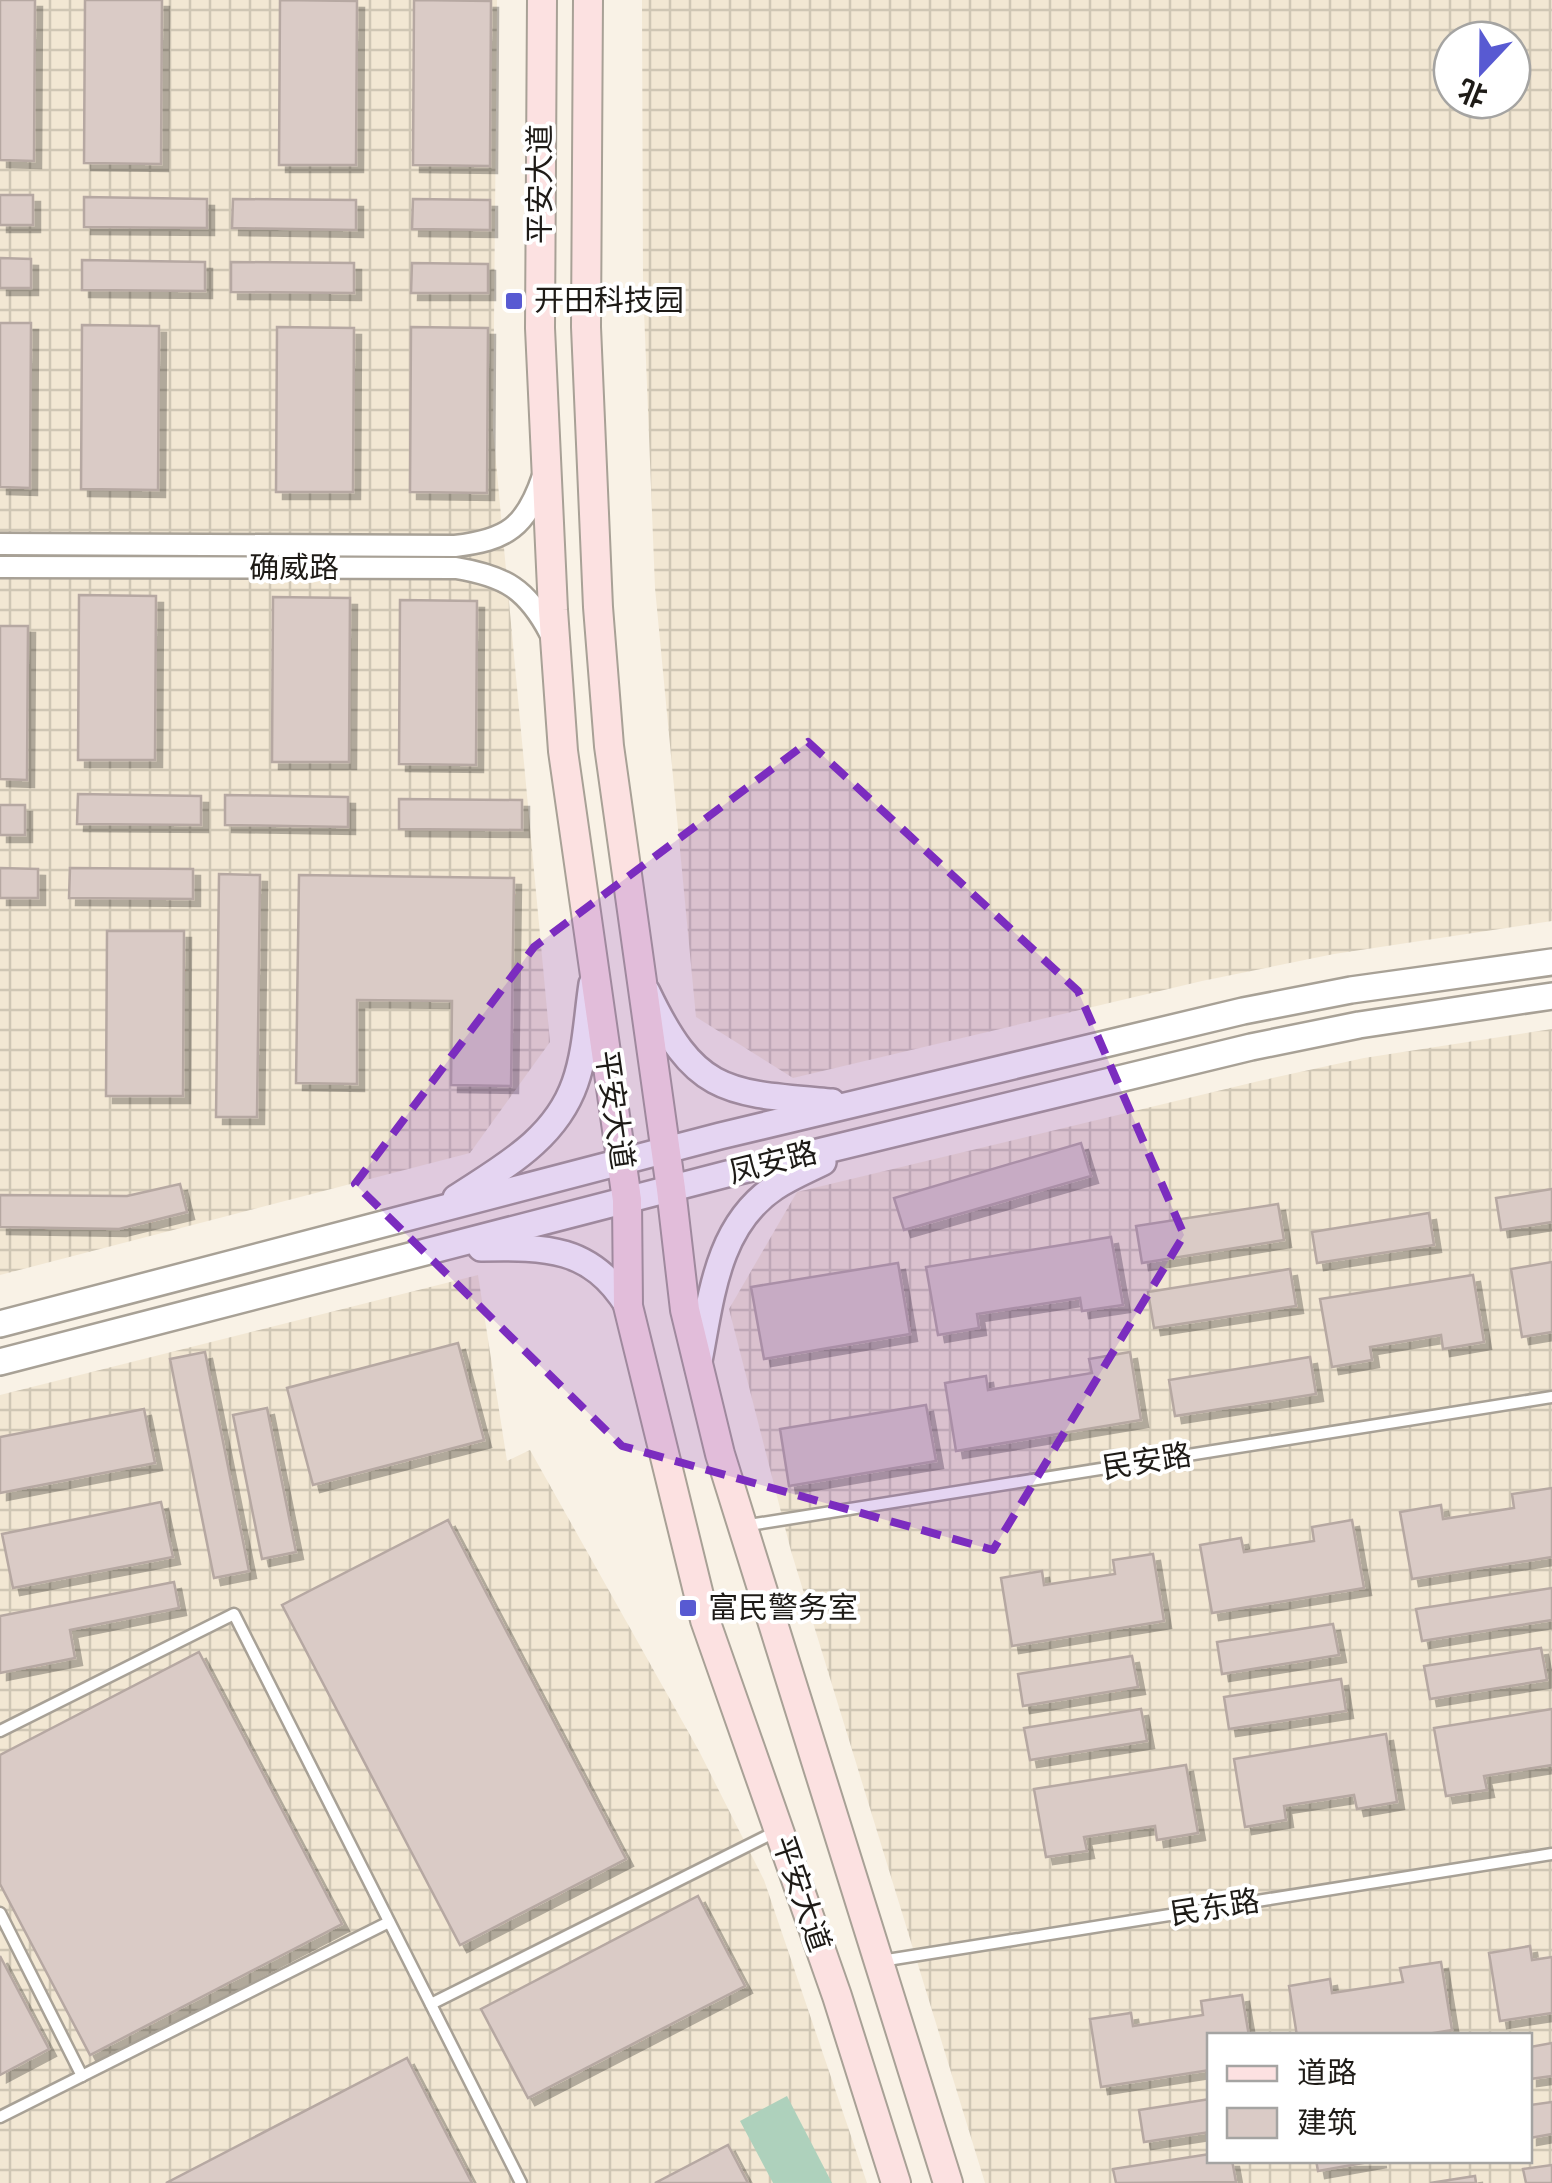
<svg xmlns="http://www.w3.org/2000/svg" width="1552" height="2183" font-family="Signika,'Noto Sans SC',sans-serif">
  <style>
    .industrial { fill: url(#industrial-grid); fill-rule: evenodd }
    .grass { fill: #aed1bc }
    .building { fill: #dacbc6; stroke: #b6a8a2; stroke-width: 2.5; filter: url(#shadow) }
    .lines { fill: none; stroke-linecap: round; stroke-linejoin: round }
    .service-casing { stroke: #a8a196; stroke-width: 15 }
    .minor-casing { stroke: #a8a196; stroke-width: 25 }
    .tertiary-casing { stroke: #a8a196; stroke-width: 30 }
    .secondary-casing { stroke: #a8a196; stroke-width: 32 }
    .service { stroke: #fff; stroke-width: 10 }
    .minor { stroke: #fff; stroke-width: 20 }
    .tertiary { stroke: #fff; stroke-width: 25 }
    .secondary { stroke: #fce1e1; stroke-width: 28 }
    .marked { fill: #7b2cbf; fill-opacity: 0.2; stroke: #7b2cbf; stroke-width: 8; stroke-dasharray: 20 12; stroke-linejoin: round }
    .poi-dot { fill: #585ad2; stroke: #fff; stroke-width: 4 }
    .labels { text-anchor: middle; dominant-baseline: central; stroke-width: 8; stroke-linejoin: round; paint-order: stroke }
    .street-label { font-size: 30px; fill: #1e1b17; stroke: #fff }
    .poi-label { font-size: 30px; fill: #1e1b17; stroke: #fff; text-anchor: start }
  </style>
  <defs>
    <pattern id="industrial-grid" width="8" height="8" patternUnits="userSpaceOnUse" patternTransform="scale(2.5)"><rect width="8" height="8" fill="#f2e7d3"/><path d="M0 4h8M4 0v8" fill="none" stroke="#cfc6b4"/></pattern>
    <filter id="shadow"><feDropShadow dx="7" dy="7" stdDeviation="0" flood-color="#0004"/></filter>
  </defs>
  <rect width="100%" height="100%" fill="#f9f2e6"/>
  <g class="industrial">
    <path d="M0,0H497L493,430L550,1042L470,1153L0,1275Z"/>
    <path d="M642,0H1552V921L1334,954L1202,981L793,1078L696,1017L655,588L643,285ZM1452,40H1512V100H1452Z"/>
    <path d="M1552,1029V2183H985L791,1551L729,1309L797,1192L1259,1081L1364,1058ZM1210,2036H1530V2160H1210Z"/>
    <path d="M478,1275L507,1461L530,1450L699,1751L764,1880L867,2183H0V1395Z"/>
  </g>
  <path class="grass" d="M787,2096L832,2183H773L740,2121Z"/>
  <g class="building">
    <path d="M0,0H35L34,161L0,160Z"/>
    <path d="M85,0H162L161,164L84,163Z"/>
    <path d="M280,0L357,1L356,165H279Z"/>
    <path d="M414,0L491,1L490,166L413,165Z"/>
    <rect x="0" y="195" width="33" height="30"/>
    <path d="M84,197L207,199V228L84,227Z"/>
    <path d="M233,199L356,200V230L232,228Z"/>
    <path d="M413,199L490,200V230L412,229Z"/>
    <path d="M0,258L31,259V288H0Z"/>
    <path d="M82,260L205,262V291L82,290Z"/>
    <path d="M231,262L354,263V293L231,292Z"/>
    <path d="M412,263L488,264V293H411Z"/>
    <path d="M0,323H31L30,488L0,487Z"/>
    <path d="M82,325L159,326L158,490L81,489Z"/>
    <path d="M277,327L354,328L353,492H276Z"/>
    <path d="M411,327L488,328L487,493L410,492Z"/>
    <path d="M79,595L156,596L155,760H78Z"/>
    <path d="M273,597L350,598L349,762H272Z"/>
    <path d="M400,600L477,601L476,765L399,764Z"/>
    <path d="M0,626H28L27,780L0,779Z"/>
    <path d="M78,794L201,796V825L77,824Z"/>
    <path d="M225,795L348,797V827L225,825Z"/>
    <path d="M399,799L522,800V830L399,829Z"/>
    <rect x="0" y="805" width="25" height="30"/>
    <path d="M0,868L38,869V898H0Z"/>
    <path d="M70,868L193,869V899L69,898Z"/>
    <path d="M219,874L260,875L257,1117H216Z"/>
    <path d="M299,875L514,878L511,1086L451,1085L452,1001L357,1000V1084L296,1083Z"/>
    <path d="M107,931H184L183,1096H106Z"/>
    <path d="M1081,1143L1091,1176L904,1230L894,1198Z"/>
    <path d="M180,1184L187,1212L119,1229L0,1227V1195L127,1196Z"/>
    <path d="M1552,1189V1222L1501,1230L1496,1198Z"/>
    <path d="M1278,1204L1284,1240L1142,1263L1136,1226Z"/>
    <path d="M1429,1213L1434,1245L1317,1263L1312,1232Z"/>
    <path d="M1111,1237L1123,1305L1082,1311L1080,1298L977,1314L979,1328L938,1335L926,1267Z"/>
    <path d="M1552,1262V1332L1522,1337L1511,1269Z"/>
    <path d="M898,1263L910,1334L764,1359L751,1287Z"/>
    <path d="M1290,1269L1296,1306L1154,1328L1148,1292Z"/>
    <path d="M1473,1275L1484,1342L1443,1349L1441,1335L1370,1347L1372,1360L1332,1367L1320,1299Z"/>
    <path d="M458,1343L484,1440L313,1485L287,1388Z"/>
    <path d="M205,1352L249,1571L214,1578L170,1359Z"/>
    <path d="M1130,1352L1141,1420L956,1451L945,1383L986,1376L988,1390L1092,1373L1089,1359Z"/>
    <path d="M1310,1357L1316,1394L1175,1416L1169,1380Z"/>
    <path d="M926,1405L936,1461L789,1486L780,1429Z"/>
    <path d="M267,1408L296,1552L262,1559L233,1415Z"/>
    <path d="M144,1409L155,1463L0,1493V1437Z"/>
    <path d="M1552,1488V1557L1412,1579L1400,1512L1441,1505L1443,1519L1514,1508L1512,1494Z"/>
    <path d="M161,1502L173,1557L13,1588L2,1534Z"/>
    <path d="M448,1520L626,1859L460,1945L282,1605Z"/>
    <path d="M1352,1520L1364,1588L1212,1613L1200,1545L1241,1538L1244,1552L1314,1541L1312,1527Z"/>
    <path d="M1153,1554L1164,1621L1012,1646L1001,1578L1042,1571L1044,1585L1115,1574L1113,1560Z"/>
    <path d="M174,1582L179,1608L70,1630L75,1658L0,1673V1616Z"/>
    <path d="M1552,1588V1620L1422,1641L1416,1609Z"/>
    <path d="M1333,1624L1339,1655L1222,1674L1217,1642Z"/>
    <path d="M1541,1648L1547,1680L1430,1699L1424,1666Z"/>
    <path d="M199,1652L342,1924L90,2055L0,1884V1755Z"/>
    <path d="M1132,1656L1138,1687L1023,1706L1018,1674Z"/>
    <path d="M1341,1679L1346,1711L1229,1729L1224,1697Z"/>
    <path d="M1141,1709L1147,1741L1030,1760L1024,1728Z"/>
    <path d="M1552,1709V1765L1484,1776L1487,1790L1446,1796L1434,1728Z"/>
    <path d="M1386,1734L1397,1802L1357,1809L1354,1795L1284,1806L1286,1820L1245,1827L1234,1759Z"/>
    <path d="M1186,1765L1198,1833L1157,1840L1155,1826L1084,1837L1087,1851L1046,1857L1034,1789Z"/>
    <path d="M698,1896L745,1986L528,2098L481,2009Z"/>
    <path d="M1530,1946L1532,1960L1552,1957V2013L1500,2021L1489,1953Z"/>
    <path d="M0,1956L49,2049L0,2075Z"/>
    <path d="M1441,1962L1452,2030L1415,2036H1297L1289,1986L1330,1979L1332,1993L1403,1982L1400,1968Z"/>
    <path d="M1242,1995L1249,2036H1210V2070L1101,2087L1090,2019L1131,2013L1133,2026L1203,2015L1201,2001Z"/>
    <path d="M1552,2043V2076L1530,2079V2047Z"/>
    <path d="M407,2058L472,2183H166Z"/>
    <path d="M1210,2099V2132L1144,2142L1139,2110Z"/>
    <path d="M1552,2102V2134L1530,2138V2105Z"/>
    <path d="M728,2145L748,2183H655Z"/>
    <path d="M1210,2154V2160H1232L1236,2182L1116,2183L1113,2169Z"/>
    <path d="M1316,2160H1380L1318,2171Z"/>
    <path d="M1552,2165V2183H1526L1523,2169Z"/>
    <path d="M1475,2176L1476,2183H1430Z"/>
  </g>
  <g class="lines">
    <defs>
      <g id="service">
        <path d="M743,1526L1552,1397"/>
        <path d="M0,1731L234,1614L521,2183"/>
        <path d="M0,1913L82,2076"/>
        <path d="M881,1961L1552,1854"/>
        <path d="M431,2004L779,1830"/>
        <path d="M0,2117L389,1922"/>
      </g>
      <g id="minor">
        <path d="M0,544L455,546C507,540 526,527 543,476"/>
        <path d="M0,567L456,568C505,576 527,589 550,633"/>
      </g>
      <g id="tertiary">
        <path d="M647,992C696,1095 726,1093 832,1102"/>
        <path d="M456,1198C503,1167 555,1140 575,1083C586,1052 587,1017 592,984"/>
        <path d="M481,1248C545,1247 591,1246 628,1306"/>
        <path d="M0,1324L720,1136L1243,1011L1351,990L1552,962"/>
        <path d="M0,1362L727,1174L1251,1047L1359,1025L1552,996"/>
        <path d="M698,1366C711,1302 715,1227 775,1187C790,1177 807,1170 823,1162"/>
      </g>
      <g id="secondary">
        <path d="M542,0L540,328L553,610L563,751L627,1200L628,1306L705,1620L837,1996L896,2183"/>
        <path d="M588,0L586,327L598,607L609,746L671,1189L685,1310L720,1454L948,2183"/>
      </g>
    </defs>
    <use href="#service" class="service-casing"/>
    <use href="#minor" class="minor-casing"/>
    <use href="#tertiary" class="tertiary-casing"/>
    <use href="#secondary" class="secondary-casing"/>
    <use href="#service" class="service"/>
    <use href="#minor" class="minor"/>
    <use href="#tertiary" class="tertiary"/>
    <use href="#secondary" class="secondary"/>
  </g>
  <path class="marked" d="M808,742L1078,991L1184,1235L993,1550L622,1446L355,1184L534,947Z"/>
  <g class="poi-dot">
    <rect x="504" y="291" width="20" height="20" rx="5"/>
    <rect x="678" y="1598" width="20" height="20" rx="5"/>
  </g>
  <g class="labels">
    <g class="street-label">
      <text transform="translate(540 184) rotate(-90)">平安大道</text>
      <text x="294" y="568">确威路</text>
      <text transform="translate(614 1110) rotate(82)">平安大道</text>
      <text transform="translate(773 1163) rotate(-14)">凤安路</text>
      <text transform="translate(1147 1462) rotate(-9)">民安路</text>
      <text transform="translate(801 1894) rotate(71)">平安大道</text>
      <text transform="translate(1215 1908) rotate(-9)">民东路</text>
    </g>
    <g class="poi-label">
      <text x="534" y="301">开田科技园</text>
      <text x="708" y="1608">富民警务室</text>
    </g>
  </g>
  <rect x="1207" y="2033" width="325" height="130" fill="#ffffff" stroke="#a5a4a2" stroke-width="2.5"/>
  <rect x="1227" y="2066" width="50" height="15" fill="#fce1e1" stroke="#a5a4a2" stroke-width="2.5"/>
  <text x="1297" y="2083" font-size="30" fill="#1e1b17">道路</text>
  <rect x="1227" y="2108" width="50" height="30" fill="#dacbc6" stroke="#a5a4a2" stroke-width="2.5"/>
  <text x="1297" y="2133" font-size="30" fill="#1e1b17">建筑</text>
  <g transform="translate(1482 70) rotate(202)"><circle r="48" fill="#ffffff" stroke="#a5a4a2" stroke-width="2.5"/>
  <path d="M0-8L18 38L0 25L-18 38Z" fill="#585ad2"/>
  <text y="-15" font-size="28" font-weight="bold" text-anchor="middle" fill="#1e1b17">北</text>
  </g>
</svg>
